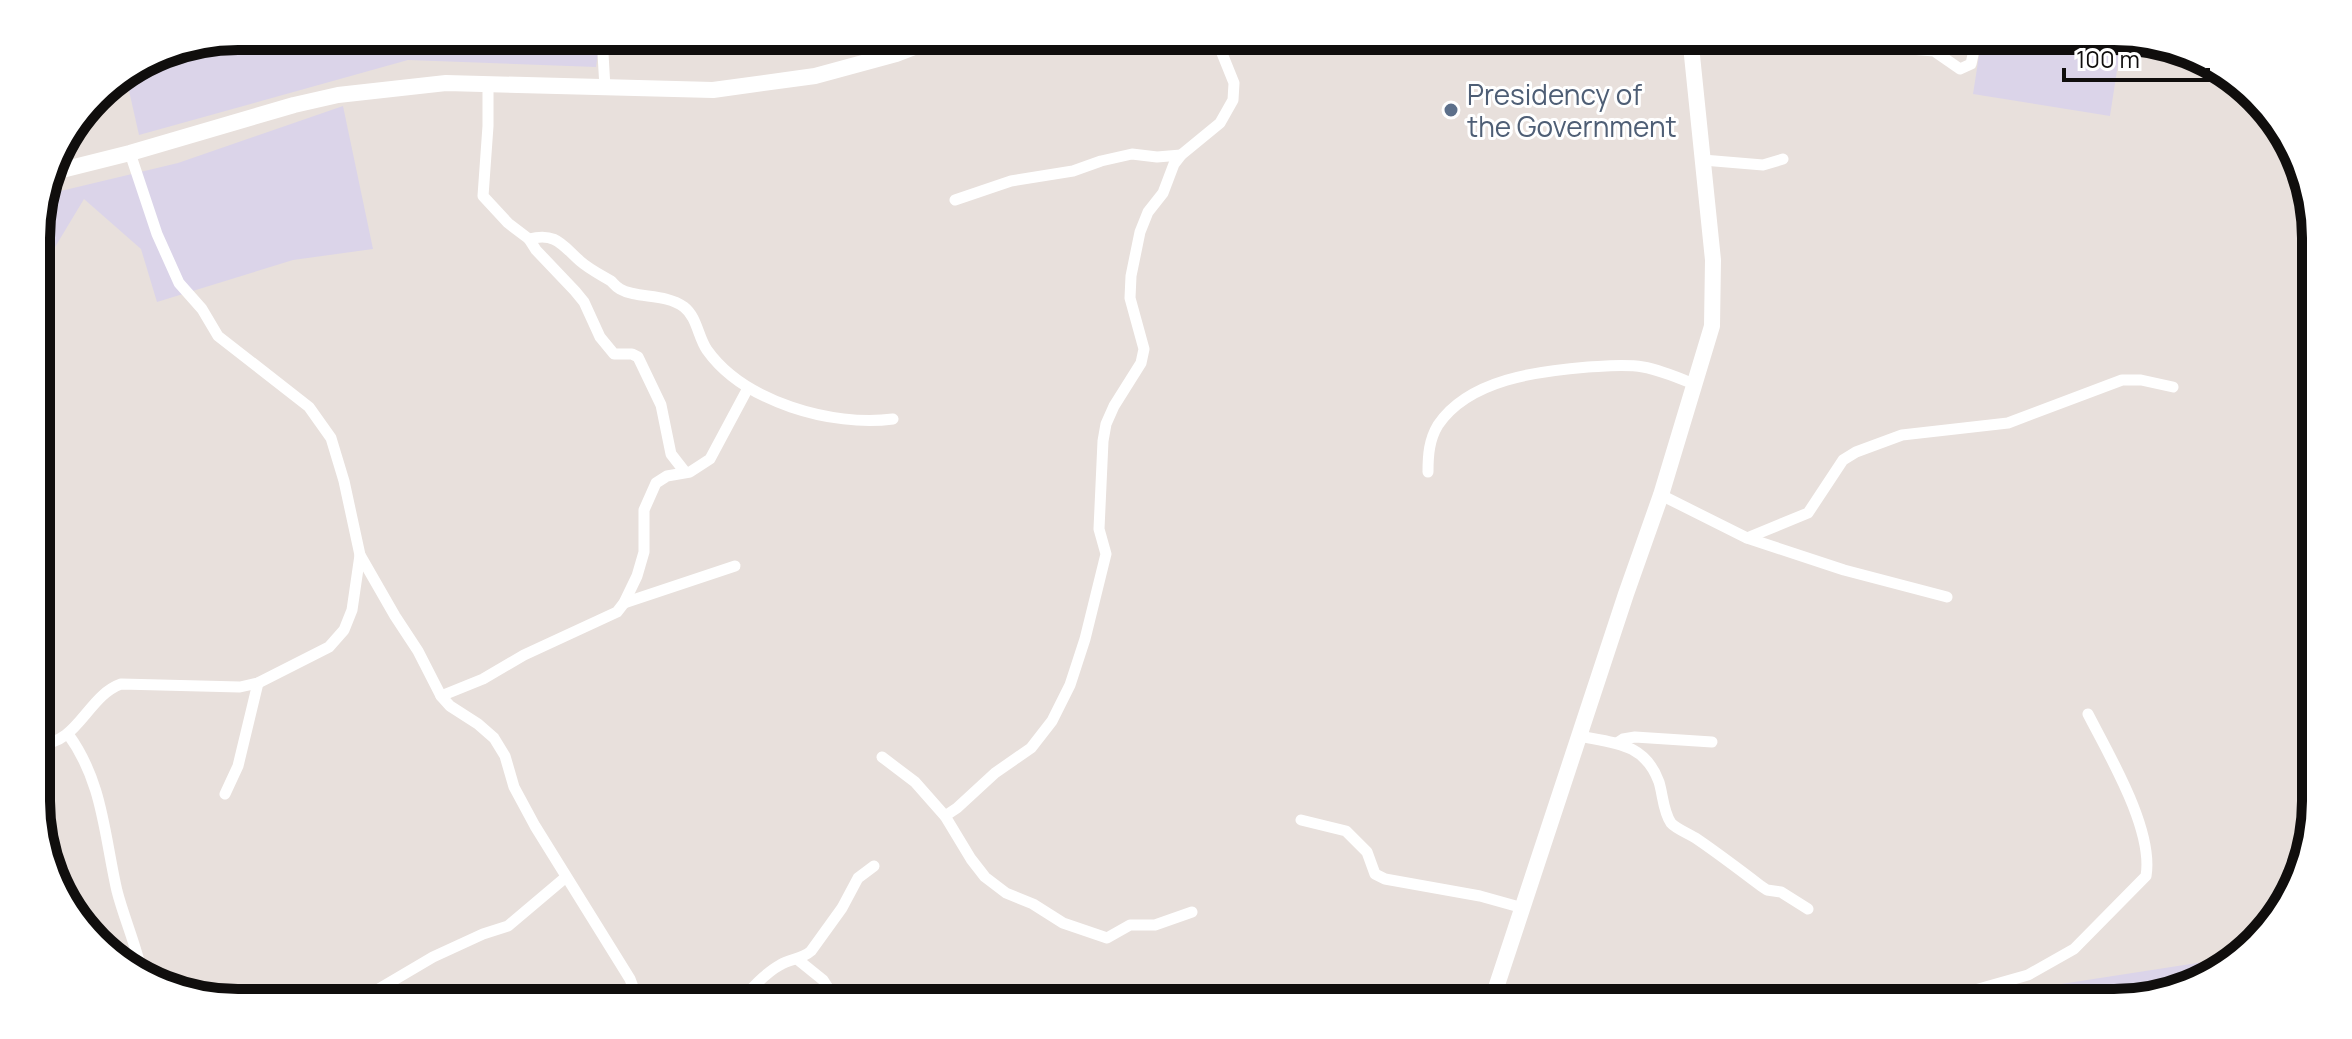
<svg xmlns="http://www.w3.org/2000/svg" width="2352" height="1039" font-family="Manrope,sans-serif">
  <style>
    .commercial { fill: #dbd4e9 }
    .lines { fill: none; stroke-linecap: round; stroke-linejoin: round }
    .minor { stroke: #fff; stroke-width: 11 }
    .secondary { stroke: #fff; stroke-width: 16 }
    .primary { stroke: #fff; stroke-width: 16 }
    .service-dot { fill: #5c6f8a; stroke: #fff; stroke-width: 3 }
    .labels { text-anchor: middle; dominant-baseline: central; stroke-width: 6; stroke-linejoin: round; paint-order: stroke }
    .service-label { font-size: 28px; fill: #4e5e75; stroke: #fff; text-anchor: start }
    .rim { fill: none; stroke: #100e0d; stroke-width: 10 }
  </style>
  <rect width="100%" height="100%" fill="#e8e0dc"/>
  <g class="commercial">
    <path d="M238,36H597L598,53L596,67L408,60L139,135L125,73L161,51Z"/>
    <path d="M1982,36L2122,38L2110,116L1973,94Z"/>
    <path d="M343,106L373,249L293,260L157,302L141,249L84,199L37,277L36,224L44,195L178,163Z"/>
    <path d="M2236,957L2227,969L2127,1003H1977L1976,997Z"/>
  </g>
  <g class="lines">
    <g class="minor">
      <path d="M602,36L605,88"/>
      <path d="M1903,45L1910,49L1934,51L1960,69L1971,64L1977,36"/>
      <path d="M488,84V126L483,196L508,223L529,239L536,250L575,291L584,302L600,337L614,354H632L638,357L661,405L671,454L685,472"/>
      <path d="M130,153L157,234L179,283L202,309L218,336L309,407L331,438L344,481L360,555L395,616L418,651L441,696L450,706L478,724L494,738L505,756L514,787L535,826L630,979L639,1003"/>
      <path d="M1703,160L1763,165L1783,159"/>
      <path d="M955,200L1011,181L1073,171L1101,161L1132,154L1157,157L1181,155"/>
      <path d="M529,239C556,232 562,245 580,261C589,269 601,275 611,281C614,284 616,287 620,289C637,299 665,293 684,307C697,317 698,337 707,350C744,402 832,427 893,419"/>
      <path d="M1428,472C1428,455 1429,440 1438,425C1469,379 1539,371 1588,367C1607,366 1625,364 1643,367C1661,370 1679,378 1696,385"/>
      <path d="M1661,495L1747,538L1844,570L1947,597"/>
      <path d="M1747,538L1808,513L1843,460L1856,452L1902,435L2008,423L2122,380H2141L2173,387"/>
      <path d="M624,603L735,566"/>
      <path d="M441,696L483,679L524,655L617,612L624,603L637,576L644,552V510L656,483L667,476L690,472L710,459L748,388"/>
      <path d="M68,734C103,782 104,834 117,891C124,918 136,945 142,973"/>
      <path d="M1579,736C1614,743 1645,743 1659,782C1663,795 1663,811 1671,823C1676,829 1690,834 1697,839C1719,854 1740,870 1761,886L1767,890L1781,892L1808,909"/>
      <path d="M1617,743L1623,739L1635,737L1712,742"/>
      <path d="M38,744C78,745 87,696 121,684L240,687L258,683L329,647L344,630L352,610L360,555"/>
      <path d="M882,757L915,782L945,816L971,859L985,877L1006,893L1033,904L1063,923L1107,938L1130,925H1155L1192,912"/>
      <path d="M225,794L238,766L258,683"/>
      <path d="M945,816L957,808L995,773L1031,748L1052,721L1070,685L1085,639L1106,554L1099,529L1103,441L1106,424L1114,406L1141,363L1144,349L1130,298L1131,276L1140,232L1148,212L1163,193L1174,164L1181,155L1220,123L1233,100L1234,83L1215,36"/>
      <path d="M1301,820L1346,831L1367,852L1375,874L1385,879L1480,896L1523,908"/>
      <path d="M797,959L823,980L838,1003"/>
      <path d="M355,1003L433,957L483,934L508,926L566,877"/>
      <path d="M742,1003C745,992 769,971 780,965C790,959 802,959 811,951L842,908L858,878L874,866"/>
      <path d="M1962,1003L1968,994L1975,990L2028,975L2074,949L2146,876C2154,830 2109,755 2088,714"/>
    </g>
    <path class="secondary" d="M1491,1003L1626,594L1661,495L1712,326L1713,260L1690,36"/>
    <path class="primary" d="M50,173L130,153L294,105L338,95L446,83L713,90L815,76L896,54L943,36"/>
  </g>
  <circle class="service-dot" cx="1451" cy="110" r="8"/>
  <g class="labels">
    <g class="service-label">
      <text x="1467" y="94">Presidency of<tspan x="1467" dy="32">the Government</tspan></text>
    </g>
  </g>
  <path d="M0 0H2352V1039H0ZM238 50H2114A188 188 0 0 1 2302 238V801A188 188 0 0 1 2114 989H238A188 188 0 0 1 50 801V238A188 188 0 0 1 238 50Z" fill="#fff" fill-rule="evenodd"/>
  <path class="rim" d="M238 50H2114A188 188 0 0 1 2302 238V801A188 188 0 0 1 2114 989H238A188 188 0 0 1 50 801V238A188 188 0 0 1 238 50Z"/>
  <path d="M2064 68v12h144v-12" fill="none" stroke="#100e0d" stroke-width="4"/>
  <text x="2076" y="68" font-size="24" fill="#100e0d" stroke="#ffffff" stroke-width="6" paint-order="stroke">100 m</text>
</svg>
